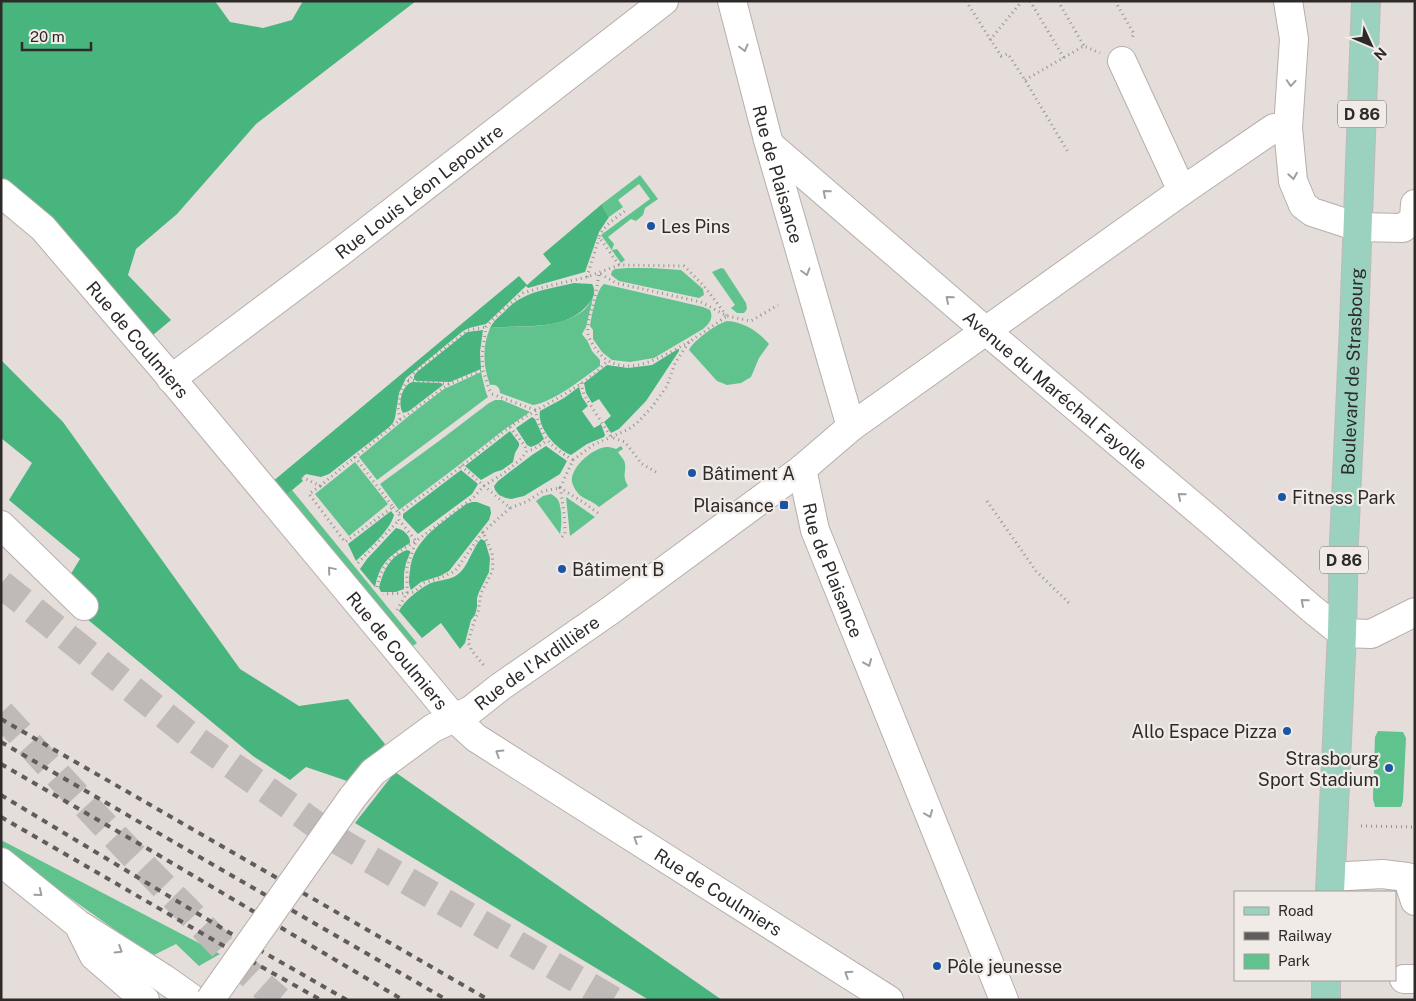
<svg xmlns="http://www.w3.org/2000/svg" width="1416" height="1001" font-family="'Public Sans',sans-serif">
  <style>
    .green { fill: #60c38e }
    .forest { fill: #48b57e }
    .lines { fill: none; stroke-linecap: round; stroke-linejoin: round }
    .highway-tunnel { stroke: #bfb9b7; stroke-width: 28; stroke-dasharray: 28 14; stroke-linecap: butt }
    .minor-casing { stroke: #b6afac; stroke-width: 30 }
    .major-casing { stroke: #bcbbbb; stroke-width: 30 }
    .path { stroke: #989391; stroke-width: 3; stroke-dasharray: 1 4; stroke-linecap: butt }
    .minor { stroke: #fff; stroke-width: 28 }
    .major { stroke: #9ad1bf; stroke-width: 28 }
    .rail { stroke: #605c5b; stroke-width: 4; stroke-dasharray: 6 6; stroke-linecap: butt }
    .minor-bridge-casing { stroke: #b6afac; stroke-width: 30; stroke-linecap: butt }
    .minor-bridge { stroke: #fff; stroke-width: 28 }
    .oneway { stroke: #a09f9f }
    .poi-dot { fill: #1b53a5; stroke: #f1ebe7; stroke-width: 2 }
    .labels { text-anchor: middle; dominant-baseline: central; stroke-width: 4.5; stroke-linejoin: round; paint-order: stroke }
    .shield { fill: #f1ebe7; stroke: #686462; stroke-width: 1 }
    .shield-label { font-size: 16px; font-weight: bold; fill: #2d2a29 }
    .street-label { font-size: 18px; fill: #2d2a29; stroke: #f1ebe7 }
    .poi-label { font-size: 18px; fill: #2d2a29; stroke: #f1ebe7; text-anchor: start }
  </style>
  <rect width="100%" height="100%" fill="#e4ddda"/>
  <g class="green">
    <path d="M640,175L658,199L645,208L643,215L636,221L631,219L608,237L614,244L612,250L617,249L625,260L621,263L601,235L650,199L639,184L618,200L623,207L609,217L605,211L602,204Z"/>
    <path d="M627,268H651L681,270L703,289L704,295L699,298L619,281L611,275L612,271L615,269Z"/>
    <path d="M721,268L724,269L746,303L747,309L744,313H737L731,308L735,305L712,272Z"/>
    <path d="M604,284L703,307L710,310C714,318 709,324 703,329L654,358L630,362L612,360L602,352L593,339V330L590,326C592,315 596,290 604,284Z"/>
    <path d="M593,298L586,327L582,334L585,338L587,340L592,351L600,360V366C583,378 554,402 533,405L500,393C500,387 496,384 490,385C483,366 482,347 490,328C521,325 558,331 584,310C587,307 590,302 593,298Z"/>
    <path d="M727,321C744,322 759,332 769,344L759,358L751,377L741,383L727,385L717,381L689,350C693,341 716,324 727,321Z"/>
    <path d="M481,372C483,380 485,391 488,397L377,480L359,457L410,415L444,389Z"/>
    <path d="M495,400H502L530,412L505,429L455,468L399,510L380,484L439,441L489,403Z"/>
    <path d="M621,446L623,449L618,452C620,456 625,460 625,464C626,474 622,475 628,486L599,507C588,497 580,501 573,485C566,470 594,446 608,447C611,447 613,448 616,449Z"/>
    <path d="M355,462L388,504L349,536L315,494Z"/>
    <path d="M292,490L417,643L410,648L285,496Z"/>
    <path d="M551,494C554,496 556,497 558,500C562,506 562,527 560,534L536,501L543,496Z"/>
    <path d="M566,497L595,517L570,536Z"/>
    <path d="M1378,731L1403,732L1406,738L1403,801L1401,807H1375L1373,799L1375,737Z"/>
    <path d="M1,840L220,954L199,966L176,944L152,956L1,849Z"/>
  </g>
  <g class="forest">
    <path d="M1,1H215L230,22L263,28L292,20L303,1H416L256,124L177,214L136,249L128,275L171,320L147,340L47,217L1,178Z"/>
    <path d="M602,204L605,211L609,217L599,232L585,272L528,288L526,286L486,324L469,328L463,331L406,378L399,393L395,418L393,423L388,428L329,474L321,477L306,474L301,478L303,481L285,496L272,482L519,276L527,285L551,264L543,254Z"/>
    <path d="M574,283L592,284C596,290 594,297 590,302C567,333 524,324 490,328C494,320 500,316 506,310C524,291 549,289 574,283Z"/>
    <path d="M483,330L480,352L481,369L450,382L416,381L414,379V376L417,372L467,332Z"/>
    <path d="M678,349H679V351L646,401L619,429L611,433L604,422L611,416L599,399L592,403L586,393L584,383L607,365L628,368L652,365Z"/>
    <path d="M1,360L63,422L240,669L299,706L348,699L385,744L350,782L306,767L290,780L253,756L58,595L80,559L9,500L32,463L1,438Z"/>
    <path d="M413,382L441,383L443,385L409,411L403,413C397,404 402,384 413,382Z"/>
    <path d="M579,387L582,397L588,406L582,411L594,428L601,424L605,435L604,437L587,444L571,455C556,449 537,428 540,411L564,398Z"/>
    <path d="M532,417L535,419L544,439L538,444L531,447L527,445L516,428Z"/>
    <path d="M510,431L519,443V446L515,453L513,462L502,470L495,472L481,480L465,466Z"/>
    <path d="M546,446L567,461L560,474L524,496L511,499L506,498L499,495L495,490L494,486L498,481L532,455Z"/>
    <path d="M461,470L478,484L472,494L418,534L403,518V514Z"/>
    <path d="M472,502H477L490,507L491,513L489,520L449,571L440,576L421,582L411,590C408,584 409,577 410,571C412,539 444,522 466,504Z"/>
    <path d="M391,511L394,515C390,531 368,549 356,561L348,544Z"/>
    <path d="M396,528C403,529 411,536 410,543C389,556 380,563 375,587L360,569L367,559Z"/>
    <path d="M481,539L485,541L490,558L489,572L479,592L477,598V607L475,615L471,620L465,643L460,649L441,623L422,638L399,611C404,601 420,588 431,583C439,580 450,580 457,575C468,568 472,548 481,539Z"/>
    <path d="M407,550L410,551V553L406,563L404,573V589L396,592H381L379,588C383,571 390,556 407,550Z"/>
    <path d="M395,772L722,1000H649L355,823Z"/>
  </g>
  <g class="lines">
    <g class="highway-tunnel">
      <path d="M1,584L188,734L342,843L613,1000"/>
      <path d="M1,713C61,779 121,844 184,907C215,939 245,972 279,1000"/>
    </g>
    <defs>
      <g id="minor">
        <path id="s1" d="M732,1L768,140L851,427"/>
        <path d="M1288,1L1294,39L1288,128L1293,181L1303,205L1312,212L1358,227L1403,228L1414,219L1415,204"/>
        <path d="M1122,61L1182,191"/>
        <path id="s2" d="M770,145L986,331L1212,522L1312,609L1342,633L1371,634L1415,612"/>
        <path id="s3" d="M1,193L43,228L161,366L453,717L476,738L889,1000"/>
        <path id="s4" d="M171,379L339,253L664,1"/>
        <path id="s5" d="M802,469L815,530L1004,1000"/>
        <path d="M1,525L84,606"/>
        <path id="s6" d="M352,798L373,772L433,728L471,710L500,687L611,610L802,469L851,427L1182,191L1274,128H1288"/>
        <path d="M1,862L78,924L163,978L194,1000"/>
        <path d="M1331,877L1382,874L1407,877L1415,901"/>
        <path d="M81,930L94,956L145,1000"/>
        <path d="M1404,979H1415"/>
      </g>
      <g id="major">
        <path id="s7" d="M1330,892L1342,633L1344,542L1354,325L1366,1"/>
        <path d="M1326,1000V980"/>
      </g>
    </defs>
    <use href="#minor" class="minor-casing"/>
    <use href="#major" class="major-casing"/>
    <g class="path">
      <path d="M966,1L1001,56L1008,54L1025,80L1068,152"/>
      <path d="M1030,1L1064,58"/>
      <path d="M1058,1L1084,46"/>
      <path d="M1115,1L1134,34L1132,38"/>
      <path d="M990,40L1022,1"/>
      <path d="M1025,80L1084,46L1100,53"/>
      <path d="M619,265L599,237C604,225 616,218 625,211"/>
      <path d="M587,277L599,238"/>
      <path d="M689,342C664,355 630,379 603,357C597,351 590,342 588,334C586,322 593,308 595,296C597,288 598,280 599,273L616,283L701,302L727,316L751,321L778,305"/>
      <path d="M408,380L449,384L483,370"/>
      <path d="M581,383L584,395L611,437L625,442L642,464L656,472"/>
      <path d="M400,420L449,384"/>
      <path d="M510,427L525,446L527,451"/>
      <path d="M573,460C548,445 543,438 535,410L492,394L489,389L483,370L482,355L486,327L499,313L523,293L540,288L587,277L619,265L684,266L704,286L727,316"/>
      <path d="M461,466L510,508L528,501L543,491L560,488L573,460L593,445L629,429L637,423L652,407L667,386L675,363L689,342L727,316"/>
      <path d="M302,477L320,486L309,494L345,542L393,507L355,457L400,420L398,408L402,389L416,371L468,330L486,327"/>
      <path d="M320,486L355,457"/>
      <path d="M987,501L1036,571L1071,605"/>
      <path d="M393,507L399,513V520L416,541L473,498L484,486L504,473L521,459L527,451L534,449L548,440"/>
      <path d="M399,513C420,497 442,482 463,465C479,453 494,439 510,427C542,404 582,390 608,360"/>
      <path d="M483,532L510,508"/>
      <path d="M562,537L565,534C565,518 563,503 560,488L583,502L599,514"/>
      <path d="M358,563L399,520"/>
      <path d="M377,587C382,562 395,554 416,541L407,567V593L383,594"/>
      <path d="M397,610L407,593L414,592L424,583L440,578L455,571L483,532L492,553L493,567L492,572L481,593L478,613L474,622L468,642L472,651L486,668"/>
      <path d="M1361,826L1415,827"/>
    </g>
    <use href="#minor" class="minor"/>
    <use href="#major" class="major"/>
    <g class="rail">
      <path d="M1,719L489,1000"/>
      <path d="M1,742L447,1000"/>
      <path d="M1,764L155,853L403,1000"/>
      <path d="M1,795L230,933L347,1000"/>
      <path d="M1,817L224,946L321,1000"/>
    </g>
    <defs>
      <path id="minor-bridge" d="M210,1000L352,798"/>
    </defs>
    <use href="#minor-bridge" class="minor-bridge-casing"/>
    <use href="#minor-bridge" class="minor-bridge"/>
  </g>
  <defs><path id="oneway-chevron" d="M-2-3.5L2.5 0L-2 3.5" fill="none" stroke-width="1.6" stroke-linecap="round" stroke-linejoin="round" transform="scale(1.25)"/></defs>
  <g class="oneway">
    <use href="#oneway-chevron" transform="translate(744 48) rotate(75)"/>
    <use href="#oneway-chevron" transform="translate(1291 83) rotate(94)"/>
    <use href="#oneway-chevron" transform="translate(1293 176) rotate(81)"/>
    <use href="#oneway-chevron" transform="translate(826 193) rotate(-139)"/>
    <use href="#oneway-chevron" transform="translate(806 272) rotate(74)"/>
    <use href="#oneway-chevron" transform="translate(949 299) rotate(-139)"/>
    <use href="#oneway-chevron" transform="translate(1181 496) rotate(-140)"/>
    <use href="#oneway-chevron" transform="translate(331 570) rotate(-130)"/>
    <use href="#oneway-chevron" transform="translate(1304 602) rotate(-139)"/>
    <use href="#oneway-chevron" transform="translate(868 663) rotate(68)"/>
    <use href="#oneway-chevron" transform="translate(499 753) rotate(-148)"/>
    <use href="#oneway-chevron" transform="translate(929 814) rotate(68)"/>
    <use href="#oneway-chevron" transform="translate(637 839) rotate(-148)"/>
    <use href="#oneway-chevron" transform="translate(39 893) rotate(39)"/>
    <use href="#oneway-chevron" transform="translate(119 950) rotate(32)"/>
    <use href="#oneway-chevron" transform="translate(848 974) rotate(-147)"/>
  </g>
  <g class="poi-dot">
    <circle cx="651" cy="226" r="5"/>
    <circle cx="692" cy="473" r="5"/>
    <circle cx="1282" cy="497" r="5"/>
    <rect x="779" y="500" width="10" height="10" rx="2.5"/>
    <circle cx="562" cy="569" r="5"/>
    <circle cx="1287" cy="731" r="5"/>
    <circle cx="1389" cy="768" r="5"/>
    <circle cx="937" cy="966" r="5"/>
  </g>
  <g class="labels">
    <g class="shield">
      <rect x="1338" y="100.5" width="48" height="27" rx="4"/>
      <rect x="1320" y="546.5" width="48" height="27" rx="4"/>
    </g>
    <g class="shield-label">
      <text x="1362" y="114">D 86</text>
      <text x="1344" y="560">D 86</text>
    </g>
    <g class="street-label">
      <text stroke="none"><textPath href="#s1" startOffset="179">Rue de Plaisance</textPath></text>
      <text stroke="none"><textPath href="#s4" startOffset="311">Rue Louis Léon Lepoutre</textPath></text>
      <text stroke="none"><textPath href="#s3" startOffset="201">Rue de Coulmiers</textPath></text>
      <text stroke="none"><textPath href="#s7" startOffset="521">Boulevard de Strasbourg</textPath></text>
      <text stroke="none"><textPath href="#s2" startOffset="376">Avenue du Maréchal Fayolle</textPath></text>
      <text stroke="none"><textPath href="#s5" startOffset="106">Rue de Plaisance</textPath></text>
      <text stroke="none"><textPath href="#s3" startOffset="606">Rue de Coulmiers</textPath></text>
      <text stroke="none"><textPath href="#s6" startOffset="231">Rue de l'Ardillière</textPath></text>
      <text stroke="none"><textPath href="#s3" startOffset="1011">Rue de Coulmiers</textPath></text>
    </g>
    <g class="poi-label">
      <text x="661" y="226">Les Pins</text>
      <text x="702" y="473">Bâtiment A</text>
      <text x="1292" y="497">Fitness Park</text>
      <text x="774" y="505" text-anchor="end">Plaisance</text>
      <text x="572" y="569">Bâtiment B</text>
      <text x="1277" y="731" text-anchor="end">Allo Espace Pizza</text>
      <text x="1379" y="758" text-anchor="end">Strasbourg<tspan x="1379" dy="21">Sport Stadium</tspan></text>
      <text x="947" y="966">Pôle jeunesse</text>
    </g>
  </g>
  <rect width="1416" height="1001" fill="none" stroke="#2d2a29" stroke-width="5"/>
  <rect x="1234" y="891" width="162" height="90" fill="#f1ebe7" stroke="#a39e9b"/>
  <rect x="1244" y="907" width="25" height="8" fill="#9ad1bf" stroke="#a39e9b"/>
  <text x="1278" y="916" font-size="15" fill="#2d2a29">Road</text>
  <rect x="1244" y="932" width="25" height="8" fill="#605c5b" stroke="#a39e9b"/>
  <text x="1278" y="941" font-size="15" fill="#2d2a29">Railway</text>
  <rect x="1244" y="954" width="25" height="15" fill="#60c38e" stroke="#a39e9b"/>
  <text x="1278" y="966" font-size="15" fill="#2d2a29">Park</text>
  <g transform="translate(1371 45) rotate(134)" stroke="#f1ebe7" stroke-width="4" paint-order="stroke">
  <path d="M0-4L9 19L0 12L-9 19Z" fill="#2d2a29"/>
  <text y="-8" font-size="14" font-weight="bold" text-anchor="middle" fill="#2d2a29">N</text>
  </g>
  <path d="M22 42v8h69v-8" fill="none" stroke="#2d2a29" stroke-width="2.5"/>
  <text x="30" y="42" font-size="15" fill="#2d2a29" stroke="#f1ebe7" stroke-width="4" paint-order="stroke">20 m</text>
</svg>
